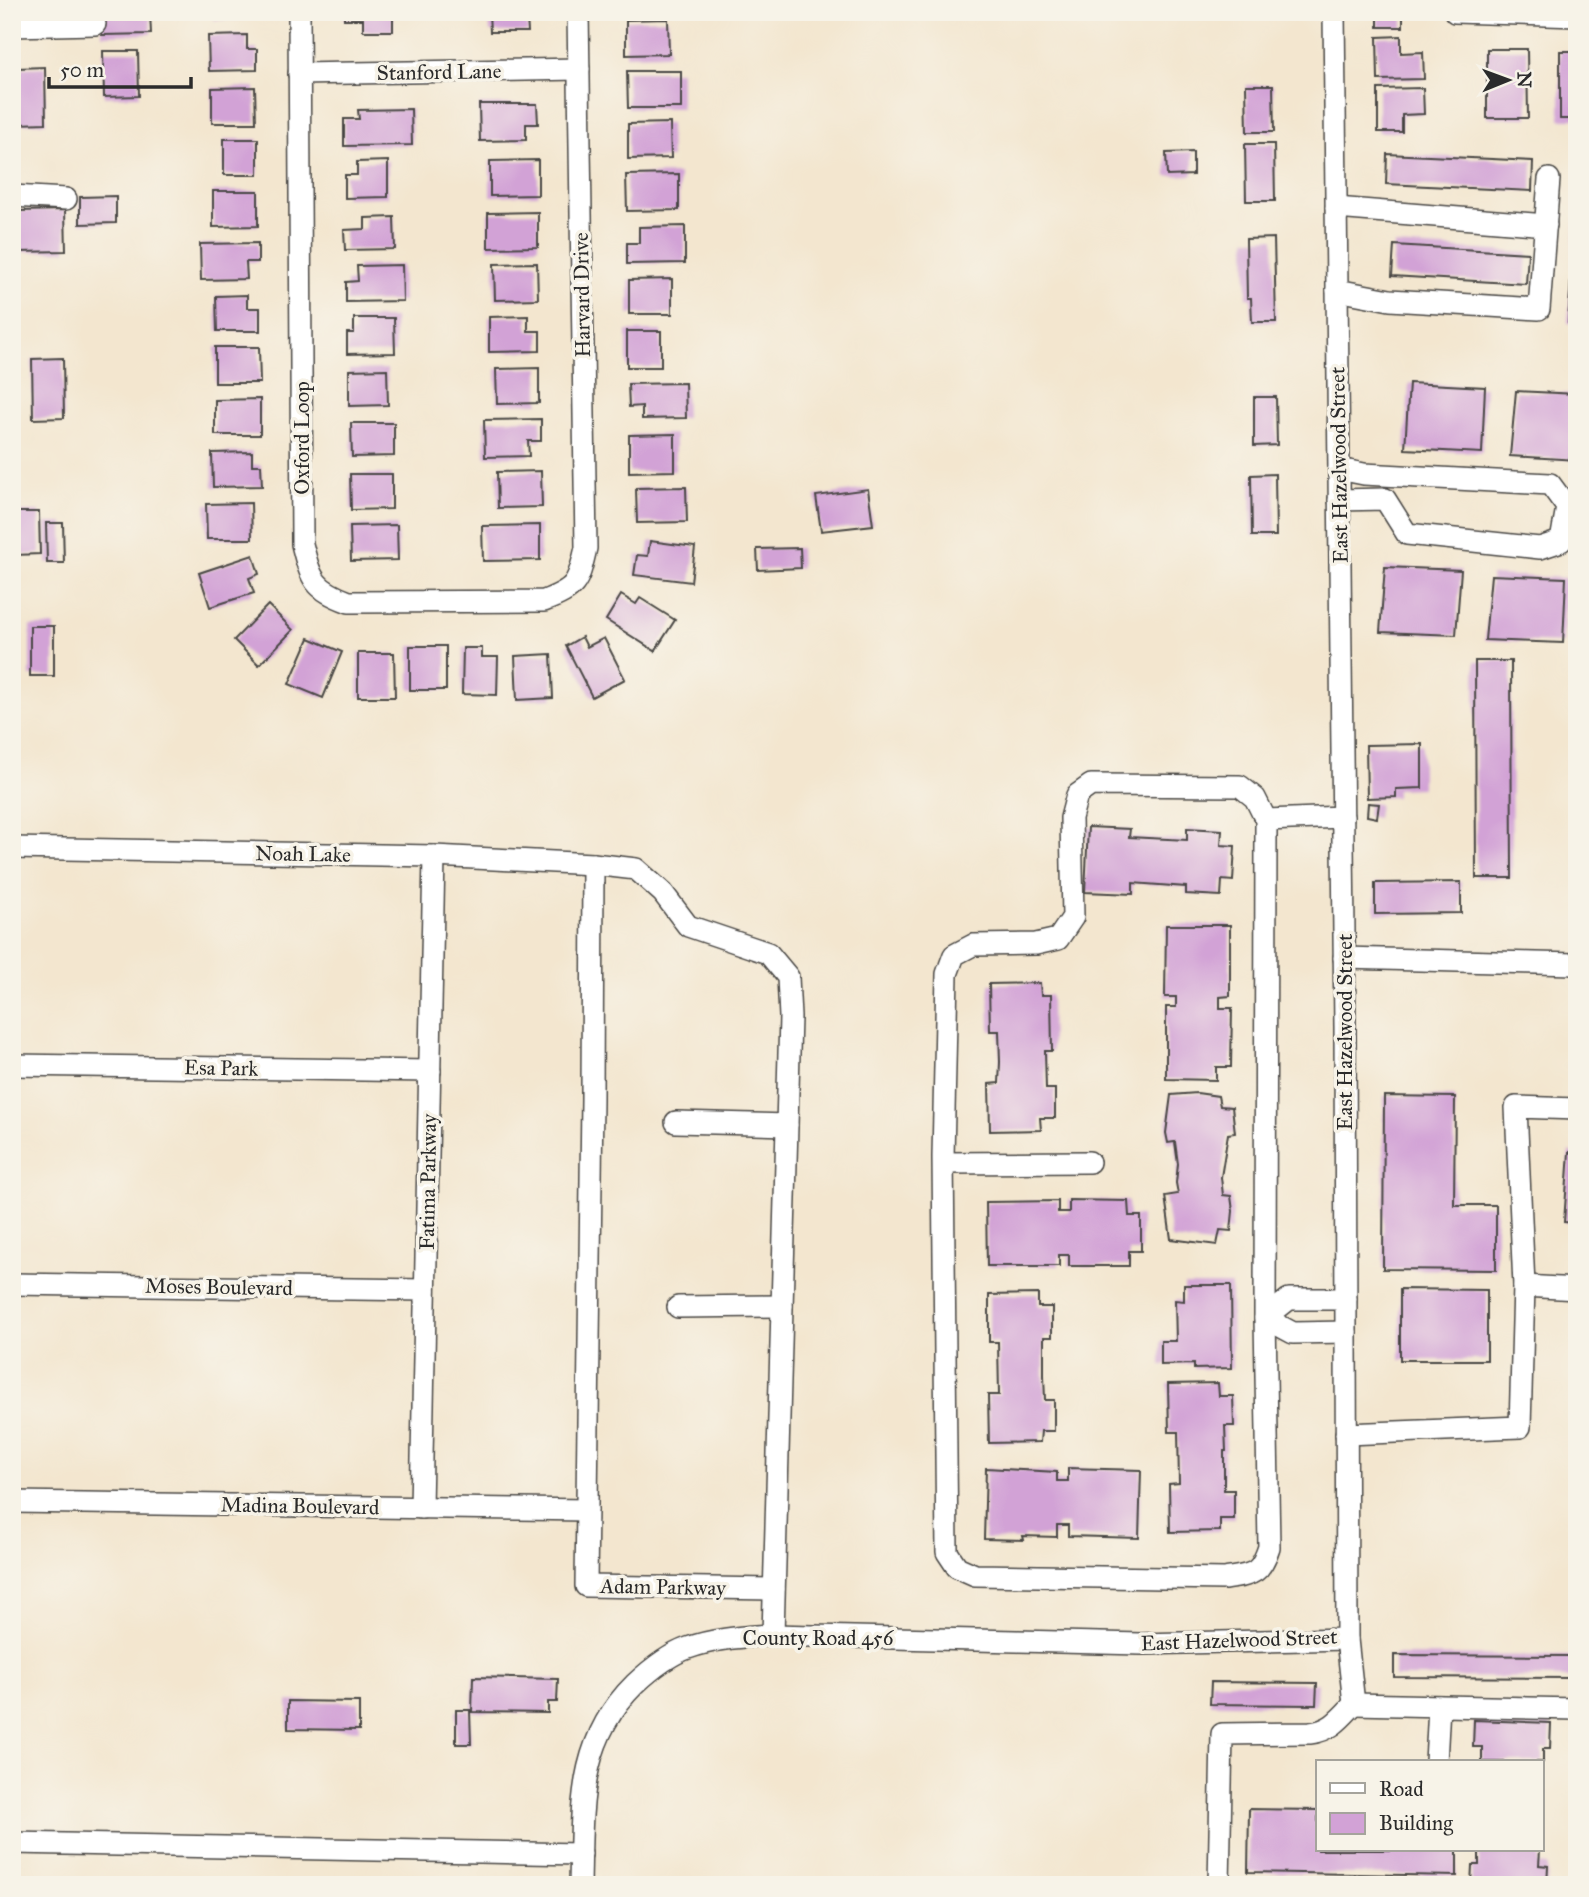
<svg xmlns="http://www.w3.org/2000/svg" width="1589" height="1897" font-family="'IM FELL Great Primer',serif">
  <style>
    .building { fill: #d2a2d6 }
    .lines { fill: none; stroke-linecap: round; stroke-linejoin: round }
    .minor-casing { stroke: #494744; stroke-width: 24 }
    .minor { stroke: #fff; stroke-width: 21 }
    .labels { text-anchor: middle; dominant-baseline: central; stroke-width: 7; stroke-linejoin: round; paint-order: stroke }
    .street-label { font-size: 21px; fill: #2b2b2b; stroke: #f7f3e8 }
  </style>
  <rect width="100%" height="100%" fill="#f7f3e8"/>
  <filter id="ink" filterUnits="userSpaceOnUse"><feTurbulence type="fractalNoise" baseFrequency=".0143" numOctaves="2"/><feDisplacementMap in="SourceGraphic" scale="14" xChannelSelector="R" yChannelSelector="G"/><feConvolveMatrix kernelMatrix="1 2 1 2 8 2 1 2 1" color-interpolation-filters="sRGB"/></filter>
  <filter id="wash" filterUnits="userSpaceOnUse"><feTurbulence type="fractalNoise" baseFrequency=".00686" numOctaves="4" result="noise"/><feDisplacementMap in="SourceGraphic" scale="28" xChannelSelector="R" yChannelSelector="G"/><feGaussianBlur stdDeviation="1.57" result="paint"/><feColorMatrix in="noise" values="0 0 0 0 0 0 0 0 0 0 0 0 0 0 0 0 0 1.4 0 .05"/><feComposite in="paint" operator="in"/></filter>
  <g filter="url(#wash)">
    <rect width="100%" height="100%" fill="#f3e6cf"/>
    <g id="blocks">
      <g class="building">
        <path d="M102,12H150L151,34L102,35Z"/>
        <rect x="214" y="12" width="29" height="8"/>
        <path d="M344,12H393V31H363V19H344Z"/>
        <path d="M489,12H536V18H527L528,32H490Z"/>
        <rect x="1378" y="12" width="25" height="15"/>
        <path d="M668,19L669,54L626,55V20Z"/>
        <path d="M247,35V49H257V70L209,71L208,36Z"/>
        <path d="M1401,36V53L1423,52L1424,79L1378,80L1377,37Z"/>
        <path d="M1487,49H1527L1528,118H1487Z"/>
        <path d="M103,51H138L139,96L104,97Z"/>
        <rect x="1560" y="51" width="17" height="68"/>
        <path d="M45,67L46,123L18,124L17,68Z"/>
        <path d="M627,71H681V108H628Z"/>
        <path d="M1246,85H1273L1274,132H1247Z"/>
        <path d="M255,87L256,123H212V88Z"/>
        <path d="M1423,88L1424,114L1402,115V132H1378V89Z"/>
        <path d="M479,104H537L538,124H526V140L480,141Z"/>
        <path d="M411,109L412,145L344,146V119H359L358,110Z"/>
        <path d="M670,123L671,158L628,159V124Z"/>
        <rect x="224" y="139" width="34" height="36"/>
        <path d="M1245,144H1274L1275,201H1246Z"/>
        <path d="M1193,152V175L1167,176L1166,153Z"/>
        <path d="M1387,154L1533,161L1532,191L1386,184Z"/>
        <path d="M538,160V195L490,196V161Z"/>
        <path d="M388,161V197L345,198V175H357V162Z"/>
        <path d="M679,174V210L627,211L626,175Z"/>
        <path d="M213,191H258V226L213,227Z"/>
        <path d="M116,196V223L80,224V197Z"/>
        <path d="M65,210L66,251L18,252V211Z"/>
        <path d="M538,212V247L488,248V213Z"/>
        <path d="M1575,216H1577V324L1568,323Z"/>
        <path d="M394,217L395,249L345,250L344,230L365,229V218Z"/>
        <path d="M685,226V263L627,264V243H639V227Z"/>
        <path d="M1274,238L1276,322H1252L1251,298H1247L1246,239Z"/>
        <path d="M258,243V262H246L247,279L201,280L200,244Z"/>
        <path d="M1394,245L1528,253L1526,284L1392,276Z"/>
        <path d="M537,263L538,299L495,300L494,264Z"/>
        <path d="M402,265L403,301L346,302V282L358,281L357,266Z"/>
        <path d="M672,279V314H629V280Z"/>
        <path d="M247,295V308H260V331H217L216,296Z"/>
        <path d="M528,316V331H540V351L489,352V317Z"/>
        <path d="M354,318H394L395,353L347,354V333H354Z"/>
        <rect x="627" y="331" width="34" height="36"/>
        <path d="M215,347H259L260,383H215Z"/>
        <path d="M63,358L64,418L33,419L32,359Z"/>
        <path d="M539,368V403L497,404L496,369Z"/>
        <path d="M387,369L388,405L349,406V370Z"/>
        <path d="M685,383L686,418L642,419V406L629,407L628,384Z"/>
        <path d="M1409,383L1485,387L1482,453L1405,449Z"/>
        <path d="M1516,391L1577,394V460L1510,456Z"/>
        <path d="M1254,397H1276L1277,445L1254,446Z"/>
        <path d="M260,399V435H215V400Z"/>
        <path d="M541,419V441H528L529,456L485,457L484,420Z"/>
        <path d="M351,423H394V456L352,457Z"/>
        <path d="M675,434V471L629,472V435Z"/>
        <path d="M252,452V465H261L262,486L213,487L212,453Z"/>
        <path d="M541,471L542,507L498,508L497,472Z"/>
        <path d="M350,474H392V509L351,510Z"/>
        <path d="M1275,474L1276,536H1252L1251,475Z"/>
        <path d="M686,487L687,522L637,523L636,488Z"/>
        <path d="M868,489L873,525L821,531L816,496Z"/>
        <path d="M251,503L252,539H207L206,504Z"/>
        <path d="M14,512H39L40,554L15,555Z"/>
        <path d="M46,523H63L64,563H47Z"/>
        <path d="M397,525L398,560L351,561L350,526Z"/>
        <path d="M540,525V560L483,561L482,526Z"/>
        <path d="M650,541L695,547L691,582L634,575L637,555L648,556Z"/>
        <path d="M800,548L801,568L758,570L757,549Z"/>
        <path d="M253,555L259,574L249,578L254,593L210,607L199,573Z"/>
        <path d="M1385,567L1461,570L1456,635L1380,632Z"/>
        <path d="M1491,575L1566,578L1563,643L1485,640Z"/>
        <path d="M621,595L636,604L640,598L675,620L655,651L606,620Z"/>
        <path d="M268,605L293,630L259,665L234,640Z"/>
        <rect x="30" y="626" width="24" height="50"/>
        <path d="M582,637L587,647L604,638L625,679L592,697L566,646Z"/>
        <path d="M309,638L342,652L323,698L289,684Z"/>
        <rect x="410" y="646" width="36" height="44"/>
        <path d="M463,648H482V657H498L497,695L462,694Z"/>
        <path d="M358,653H394L395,697H358Z"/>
        <path d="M551,654L553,698L517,700L515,656Z"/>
        <path d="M1475,661H1511L1512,878H1476Z"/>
        <path d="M1422,744V788L1396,789V797L1367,798L1366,745Z"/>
        <path d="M1368,803L1379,804L1377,818L1367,816Z"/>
        <path d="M1088,827L1130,829L1129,837L1187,840V828L1222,830L1221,845L1235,846L1233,881L1222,880L1221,896L1186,894V887L1133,883V894L1085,892Z"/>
        <path d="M1461,882V913L1375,914V883Z"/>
        <path d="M1166,925H1230V996L1220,997V1008H1232L1231,1067H1216V1080L1166,1079V1007H1176V997H1165Z"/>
        <path d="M1040,983L1041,995H1051L1052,1051H1045L1046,1089H1055V1118H1040L1041,1130L990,1131L989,1084L999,1083L1000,1062L999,1031H990L989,984Z"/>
        <path d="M1197,1093L1218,1096L1220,1106L1232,1107L1235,1133L1228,1134L1221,1177L1223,1195L1231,1196L1233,1211L1231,1231L1220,1230L1217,1245L1171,1239L1165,1196L1178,1194L1176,1183L1178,1164L1175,1142L1168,1143L1166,1133L1171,1095Z"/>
        <path d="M1384,1096L1455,1097L1454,1205H1496V1270L1383,1269Z"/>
        <path d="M1569,1152L1577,1153V1223L1564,1222Z"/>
        <path d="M1069,1200L1128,1201L1129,1216H1141V1251H1129V1266H1069V1255H1059V1266H987L986,1202L1058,1201V1212H1069Z"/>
        <path d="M1184,1285H1231L1232,1368L1194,1369V1364L1161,1365V1341H1176L1175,1300L1184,1301Z"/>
        <path d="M1400,1289L1487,1290V1360H1400Z"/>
        <path d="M1038,1294V1307H1052V1337H1044V1375L1045,1400H1054V1431H1041L1040,1442L989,1443L988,1395H999L998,1342H989V1295Z"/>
        <path d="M1218,1383L1219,1396H1233L1234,1426H1225L1226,1451H1224V1490H1234V1519H1220V1531L1170,1532L1169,1484L1179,1483L1178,1432H1169L1168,1384Z"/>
        <path d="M986,1468L1057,1472V1481H1068V1468L1141,1470L1139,1538L1068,1536V1525H1057V1537L1023,1536L1024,1540L984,1539Z"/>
        <path d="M1394,1655L1577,1656V1678L1394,1677Z"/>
        <path d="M473,1677L558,1679L557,1702H548V1713L472,1712Z"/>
        <path d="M1211,1682L1317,1683L1316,1705L1210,1704Z"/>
        <path d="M288,1701L359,1702V1730L288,1729Z"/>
        <path d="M456,1710H470L471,1744H456Z"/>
        <path d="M1474,1720L1551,1723L1550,1749H1543V1762H1482V1747H1473Z"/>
        <path d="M1249,1809L1318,1810V1850H1457V1876L1248,1872Z"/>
        <path d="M1479,1850H1540L1539,1865L1548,1866L1547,1885H1471L1472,1865H1479Z"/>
      </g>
    </g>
  </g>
  <g filter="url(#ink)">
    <use href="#blocks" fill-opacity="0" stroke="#494744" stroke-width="2"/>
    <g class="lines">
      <defs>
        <g id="minor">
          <path d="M299,12L302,544C311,580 314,589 349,602L544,601C578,588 578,582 586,548L578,12"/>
          <path d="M1455,12L1577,16"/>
          <path d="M12,26L95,24"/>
          <path d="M299,74L579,69"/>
          <path d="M12,196L66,199"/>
          <path d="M1336,208L1546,225"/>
          <path d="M1337,290L1390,300L1539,309L1549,179"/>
          <path d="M1339,469L1364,474L1550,484L1567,507L1561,541L1540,548L1407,534L1385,499L1339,500"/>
          <path d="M1091,785L1240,786L1255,798L1266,820L1265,1318L1269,1547C1260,1575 1253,1574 1225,1579L975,1575L957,1567L947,1552L943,1157L947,974L954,955L973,945L1036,944L1058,939L1073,917L1071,818L1077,795Z"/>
          <path d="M1266,820L1343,817"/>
          <path d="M12,848L434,856L593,864L636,869L663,893L688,926L768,953L788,977L790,1017L773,1635"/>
          <path d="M593,864L592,1099L586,1586L774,1589"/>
          <path d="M1344,958L1575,964"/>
          <path d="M12,1065L430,1071"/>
          <path d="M676,1122L787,1125"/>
          <path d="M944,1163L1089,1162"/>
          <path d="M12,1284L425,1290"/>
          <path d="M1524,1286L1516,1107L1577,1109"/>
          <path d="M1346,1299H1289L1265,1318L1293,1333L1346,1332"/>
          <path d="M678,1307L782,1306"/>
          <path d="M1346,1434L1520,1427L1524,1286L1577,1289"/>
          <path d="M12,1502L587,1510"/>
          <path d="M421,1508L434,856"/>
          <path d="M1354,1704L1577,1709"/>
          <path d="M1436,1762L1439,1706"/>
          <path d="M12,1843L581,1854"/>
          <path d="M580,1885C582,1809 577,1741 635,1684C650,1670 668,1655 688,1648C715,1638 744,1637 773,1635L1141,1644L1347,1639L1345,1026L1334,12"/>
          <path d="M1219,1885L1222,1734L1310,1733C1331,1731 1340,1719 1354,1704L1347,1639"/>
        </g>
      </defs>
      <use href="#minor" class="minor-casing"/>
      <use href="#minor" class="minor"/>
    </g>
  </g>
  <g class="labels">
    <g class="street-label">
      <text transform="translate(439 72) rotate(-1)">Stanford Lane</text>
      <text transform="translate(582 295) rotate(-91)">Harvard Drive</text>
      <text transform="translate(302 438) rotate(-90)">Oxford Loop</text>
      <text transform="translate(1339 465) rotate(-91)">East Hazelwood Street</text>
      <text transform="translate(303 854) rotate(1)">Noah Lake</text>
      <text transform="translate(1345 1032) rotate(-90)">East Hazelwood Street</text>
      <text transform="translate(221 1068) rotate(1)">Esa Park</text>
      <text transform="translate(428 1182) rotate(-89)">Fatima Parkway</text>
      <text transform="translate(219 1287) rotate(1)">Moses Boulevard</text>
      <text transform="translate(300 1506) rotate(1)">Madina Boulevard</text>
      <text transform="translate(663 1587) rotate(1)">Adam Parkway</text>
      <text x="818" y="1638">County Road 456</text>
      <text transform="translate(1239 1640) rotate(-2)">East Hazelwood Street</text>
    </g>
  </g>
  <rect width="1589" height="1897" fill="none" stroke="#f7f3e8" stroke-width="42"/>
  <rect x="1316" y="1760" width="228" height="91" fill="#f7f3e8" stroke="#a5a39c" stroke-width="2"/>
  <rect x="1330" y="1783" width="35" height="10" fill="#ffffff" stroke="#a5a39c" stroke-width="2"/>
  <text x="1379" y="1796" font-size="21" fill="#2b2b2b">Road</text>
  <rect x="1330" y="1813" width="35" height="21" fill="#d2a2d6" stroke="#a5a39c" stroke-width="2"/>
  <text x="1379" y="1830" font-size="21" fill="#2b2b2b">Building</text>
  <g transform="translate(1508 80) rotate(89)" stroke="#f7f3e8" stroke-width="5" paint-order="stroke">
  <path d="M0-5L12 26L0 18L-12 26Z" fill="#2b2b2b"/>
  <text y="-10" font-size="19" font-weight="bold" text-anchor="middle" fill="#2b2b2b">N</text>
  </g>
  <path d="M49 77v10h142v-10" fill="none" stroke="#2b2b2b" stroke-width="3.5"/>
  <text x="60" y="77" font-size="21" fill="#2b2b2b" stroke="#f7f3e8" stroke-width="5" paint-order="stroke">50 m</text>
</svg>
